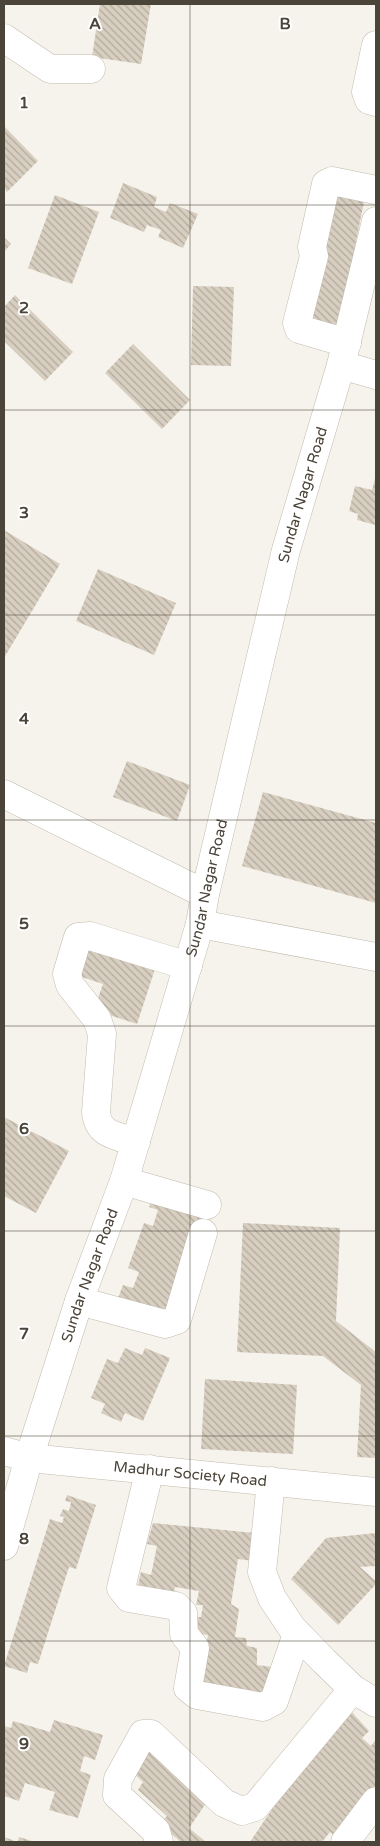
<svg xmlns="http://www.w3.org/2000/svg" width="380" height="1846" font-family="'Varela Round',sans-serif">
  <style>
    .building { fill: url(#building-back-hatch) }
    .lines { fill: none; stroke-linecap: round; stroke-linejoin: round }
    .minor-casing { stroke: #c2bbae; stroke-width: 29 }
    .minor { stroke: #fff; stroke-width: 28 }
    .grid { fill: none; stroke: #4b4439; stroke-width: 1; stroke-opacity: 0.55 }
    .labels { text-anchor: middle; dominant-baseline: central; stroke-width: 4; stroke-linejoin: round; paint-order: stroke }
    .street-label { font-size: 15px; fill: #4b4439; stroke: #fff }
    .grid-label { font-size: 16px; text-anchor: middle; font-weight: bold; fill: #4b4439; stroke: #fff; stroke-width: 4; stroke-linejoin: round; paint-order: stroke }
  </style>
  <defs>
    <pattern id="building-back-hatch" width="6" height="6" patternUnits="userSpaceOnUse" patternTransform="scale(1.25)"><rect width="6" height="6" fill="#d8cfc1"/><path d="M-1 5l2 2M0 0l6 6M5-1l2 2" fill="none" stroke="#b1aa9e"/></pattern>
  </defs>
  <rect width="100%" height="100%" fill="#f6f3ec"/>
  <g class="building">
    <path d="M100,4H151L141,64L92,57Z"/>
    <path d="M4,126L38,161L7,192L4,188Z"/>
    <path d="M123,183L157,197L154,207L166,212L170,203L198,214L183,248L158,237L161,230L147,225L144,232L110,218Z"/>
    <path d="M329,184L366,192L339,325L311,320Z"/>
    <path d="M55,195L99,212L72,284L28,268Z"/>
    <path d="M4,237L11,244L4,252Z"/>
    <path d="M193,286L234,287L231,366L191,365Z"/>
    <path d="M15,295L73,352L45,381L4,341V307Z"/>
    <path d="M133,344L190,400L162,429L105,373Z"/>
    <path d="M376,475V525L357,520L358,514L349,511L355,486L372,490Z"/>
    <path d="M4,530L60,564L4,658Z"/>
    <path d="M98,569L176,603L154,655L76,621Z"/>
    <path d="M127,761L190,785L177,821L113,797Z"/>
    <path d="M263,792L376,823V903L242,866Z"/>
    <path d="M88,941L157,963L137,1024L94,1010L103,984L76,975Z"/>
    <path d="M4,1117L69,1151L36,1213L4,1196Z"/>
    <path d="M153,1196L203,1213L167,1318L117,1301L123,1285L133,1288L139,1272L128,1268L144,1223L153,1226L158,1210L149,1207Z"/>
    <path d="M243,1223L340,1228L336,1321L376,1352V1458L357,1457L361,1385L323,1356L237,1352Z"/>
    <path d="M125,1348L142,1355L145,1348L170,1358L143,1421L125,1413L121,1422L101,1413L105,1404L91,1398L107,1359L118,1363Z"/>
    <path d="M205,1379L297,1385L293,1454L201,1449Z"/>
    <path d="M67,1495L96,1505L76,1569L69,1567L38,1664L30,1662L27,1673L4,1666L50,1519L62,1523L64,1517L60,1516L63,1509L69,1511L71,1502L65,1501Z"/>
    <path d="M153,1523L254,1533V1561L238,1559L231,1604L239,1609L235,1637L246,1638L247,1646L257,1648V1665L272,1667L267,1697L200,1686L208,1635L193,1633L194,1617H201L203,1605H196L199,1591L175,1587L173,1600L136,1593L141,1572L151,1575L157,1546L147,1544Z"/>
    <path d="M376,1533V1566L360,1567L376,1581V1584L338,1625L291,1579L326,1538Z"/>
    <path d="M349,1709L369,1731L362,1738L371,1746L376,1739V1793L337,1838L330,1832L322,1842H250L279,1799Z"/>
    <path d="M54,1720L103,1735L95,1760L84,1756L80,1771L91,1775L78,1818L49,1810L55,1792L25,1783L19,1801L4,1796V1726L11,1728L13,1721L50,1732Z"/>
    <path d="M147,1744L209,1799L189,1828L206,1842H181L159,1824L167,1816L138,1790L143,1782L131,1771Z"/>
    <path d="M4,1837L18,1842L19,1837L35,1842H4Z"/>
  </g>
  <g class="lines">
    <defs>
      <g id="minor">
        <path d="M4,38L50,69H91"/>
        <path d="M376,45L366,92L369,100L376,102"/>
        <path d="M347,343L299,329L297,323L314,256L312,247L326,184L332,181L376,190"/>
        <path d="M341,365L376,375"/>
        <path d="M4,794L205,894"/>
        <path d="M200,924L376,957"/>
        <path d="M136,1142C117,1136 98,1135 96,1112L102,1034L97,1019L70,985L67,974L78,937L90,936L188,966"/>
        <path d="M124,1181L207,1205"/>
        <path d="M79,1301L165,1324L177,1320L203,1233"/>
        <path id="s1" d="M4,1451L29,1458L376,1492"/>
        <path d="M150,1469L121,1588L129,1598L176,1606L183,1613L184,1634L195,1648L188,1688L197,1695L263,1707L274,1701L297,1634"/>
        <path d="M271,1481L262,1572L272,1598L292,1628L324,1661L353,1689L376,1703"/>
        <path id="s2" d="M4,1546L29,1458L79,1301L124,1181L200,924L205,894L286,550L341,365L376,221"/>
        <path d="M159,1842L156,1831L117,1795L118,1779L143,1734H151L224,1803L242,1811L255,1807L353,1689"/>
        <path d="M345,1842L376,1801"/>
      </g>
    </defs>
    <use href="#minor" class="minor-casing"/>
    <use href="#minor" class="minor"/>
  </g>
  <path class="grid" d="M190,4V1842M4,205H376M4,410H376M4,615H376M4,820H376M4,1026H376M4,1231H376M4,1436H376M4,1641H376"/>
  <g class="labels">
    <g class="street-label">
      <text stroke="none"><textPath href="#s2" startOffset="1094">Sundar Nagar Road</textPath></text>
      <text stroke="none"><textPath href="#s2" startOffset="689">Sundar Nagar Road</textPath></text>
      <text stroke="none"><textPath href="#s2" startOffset="284">Sundar Nagar Road</textPath></text>
      <text stroke="none"><textPath href="#s1" startOffset="188">Madhur Society Road</textPath></text>
    </g>
  </g>
  <g class="grid-label">
    <text x="95" y="29">A</text>
    <text x="285" y="29">B</text>
    <text x="24" y="108">1</text>
    <text x="24" y="313">2</text>
    <text x="24" y="518">3</text>
    <text x="24" y="724">4</text>
    <text x="24" y="929">5</text>
    <text x="24" y="1134">6</text>
    <text x="24" y="1339">7</text>
    <text x="24" y="1544">8</text>
    <text x="24" y="1749">9</text>
  </g>
  <rect width="380" height="1846" fill="none" stroke="#4b4439" stroke-width="10"/>
</svg>
